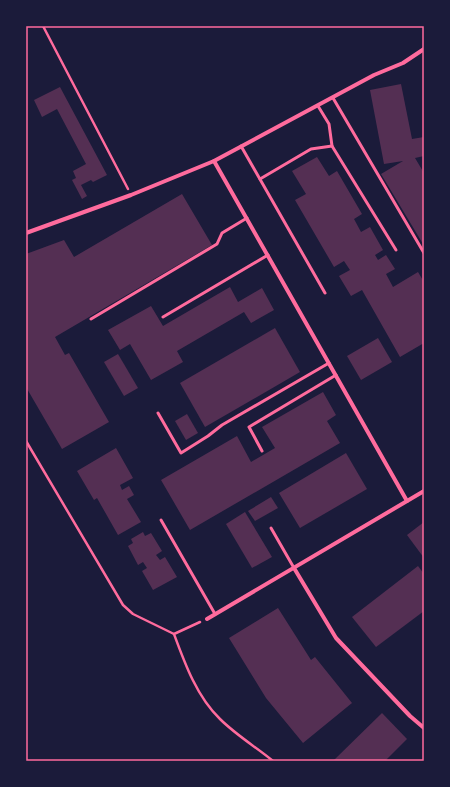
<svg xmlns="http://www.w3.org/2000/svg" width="450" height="787" font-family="'Golos Text',sans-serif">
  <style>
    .building { fill: #542f53 }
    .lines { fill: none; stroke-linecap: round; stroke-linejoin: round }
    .path { stroke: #ff6b9d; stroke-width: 2.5 }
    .service { stroke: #ff6b9d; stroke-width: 3 }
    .minor { stroke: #ff6b9d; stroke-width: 4 }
    .neatline { fill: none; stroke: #ff6b9d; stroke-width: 1.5 }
  </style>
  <rect width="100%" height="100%" fill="#1b1b3a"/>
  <g class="building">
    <path d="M401,84L412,139L424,137V156L415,158L424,173L423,244L381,174L403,161L384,164L370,90Z"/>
    <path d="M60,87L107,175L93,182L91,180L81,185L87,196L82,199L72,180L76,178L73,171L86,164L57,109L42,117L34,100Z"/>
    <path d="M317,157L329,176L337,171L362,214L354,219L361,232L370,227L383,250L375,255L378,260L386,255L395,269L386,274L393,287L418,272L424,282V343L400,357L362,290L351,296L339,276L350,270L344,261L334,267L295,200L306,194L292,171Z"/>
    <path d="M182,194L212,245L55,337L65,355L69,353L109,422L62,449L26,387V254L64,240L74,257Z"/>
    <path d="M230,287L238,302L262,288L274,310L251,323L244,312L177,351L183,362L151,380L130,344L120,350L108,330L151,306L163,326Z"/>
    <path d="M275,328L300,372L205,427L180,383Z"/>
    <path d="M378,338L392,362L361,380L347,356Z"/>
    <path d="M118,354L138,388L124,396L104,362Z"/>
    <path d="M323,392L336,415L327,421L340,443L190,530L161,480L237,436L251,462L275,448L262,427Z"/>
    <path d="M187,414L198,433L186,440L175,421Z"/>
    <path d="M116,448L133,478L120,485L122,490L129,486L134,495L127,499L141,522L118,535L97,498L94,500L77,471Z"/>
    <path d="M346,453L367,489L300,528L279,493Z"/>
    <path d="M271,497L278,508L255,521L248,511Z"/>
    <path d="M245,512L272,557L252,568L226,524Z"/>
    <path d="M424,522V558L407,535Z"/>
    <path d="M143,532L145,536L151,533L162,551L156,555L160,560L165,557L177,577L153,590L142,571L147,568L143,562L138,565L128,546L133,543L131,539Z"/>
    <path d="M418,566L424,574V611L376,647L352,617Z"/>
    <path d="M278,608L311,660L315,657L352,703L303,743L266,698L229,638Z"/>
    <path d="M382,713L407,739L385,761H333Z"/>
  </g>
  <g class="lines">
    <g class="path">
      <path d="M43,26L128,189"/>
      <path d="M26,441L123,605L133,614L174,634"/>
      <path d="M200,622L174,634C185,664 197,697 220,719C236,735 256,747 273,761"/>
    </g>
    <g class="service">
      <path d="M333,98L424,253"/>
      <path d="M318,106L329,124L332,146L396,250"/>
      <path d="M241,146L325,293"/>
      <path d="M260,179L311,149L332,146"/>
      <path d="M163,317L268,255"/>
      <path d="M91,319L217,244L222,233L247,218"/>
      <path d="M158,413L181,453L208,436L222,425L329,363"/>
      <path d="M262,451L249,427L336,375"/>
      <path d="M161,520L215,614"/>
      <path d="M271,528L294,568"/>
    </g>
    <g class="minor">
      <path d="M214,161L407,501"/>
      <path d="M26,233L131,195L214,161L374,75L403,63L424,49"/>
      <path d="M294,568L336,638L410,716L424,728"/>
      <path d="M207,619L424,491"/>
    </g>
  </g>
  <rect width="450" height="787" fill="none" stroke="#1b1b3a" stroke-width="54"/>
  <rect x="27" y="27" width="396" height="733" class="neatline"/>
</svg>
